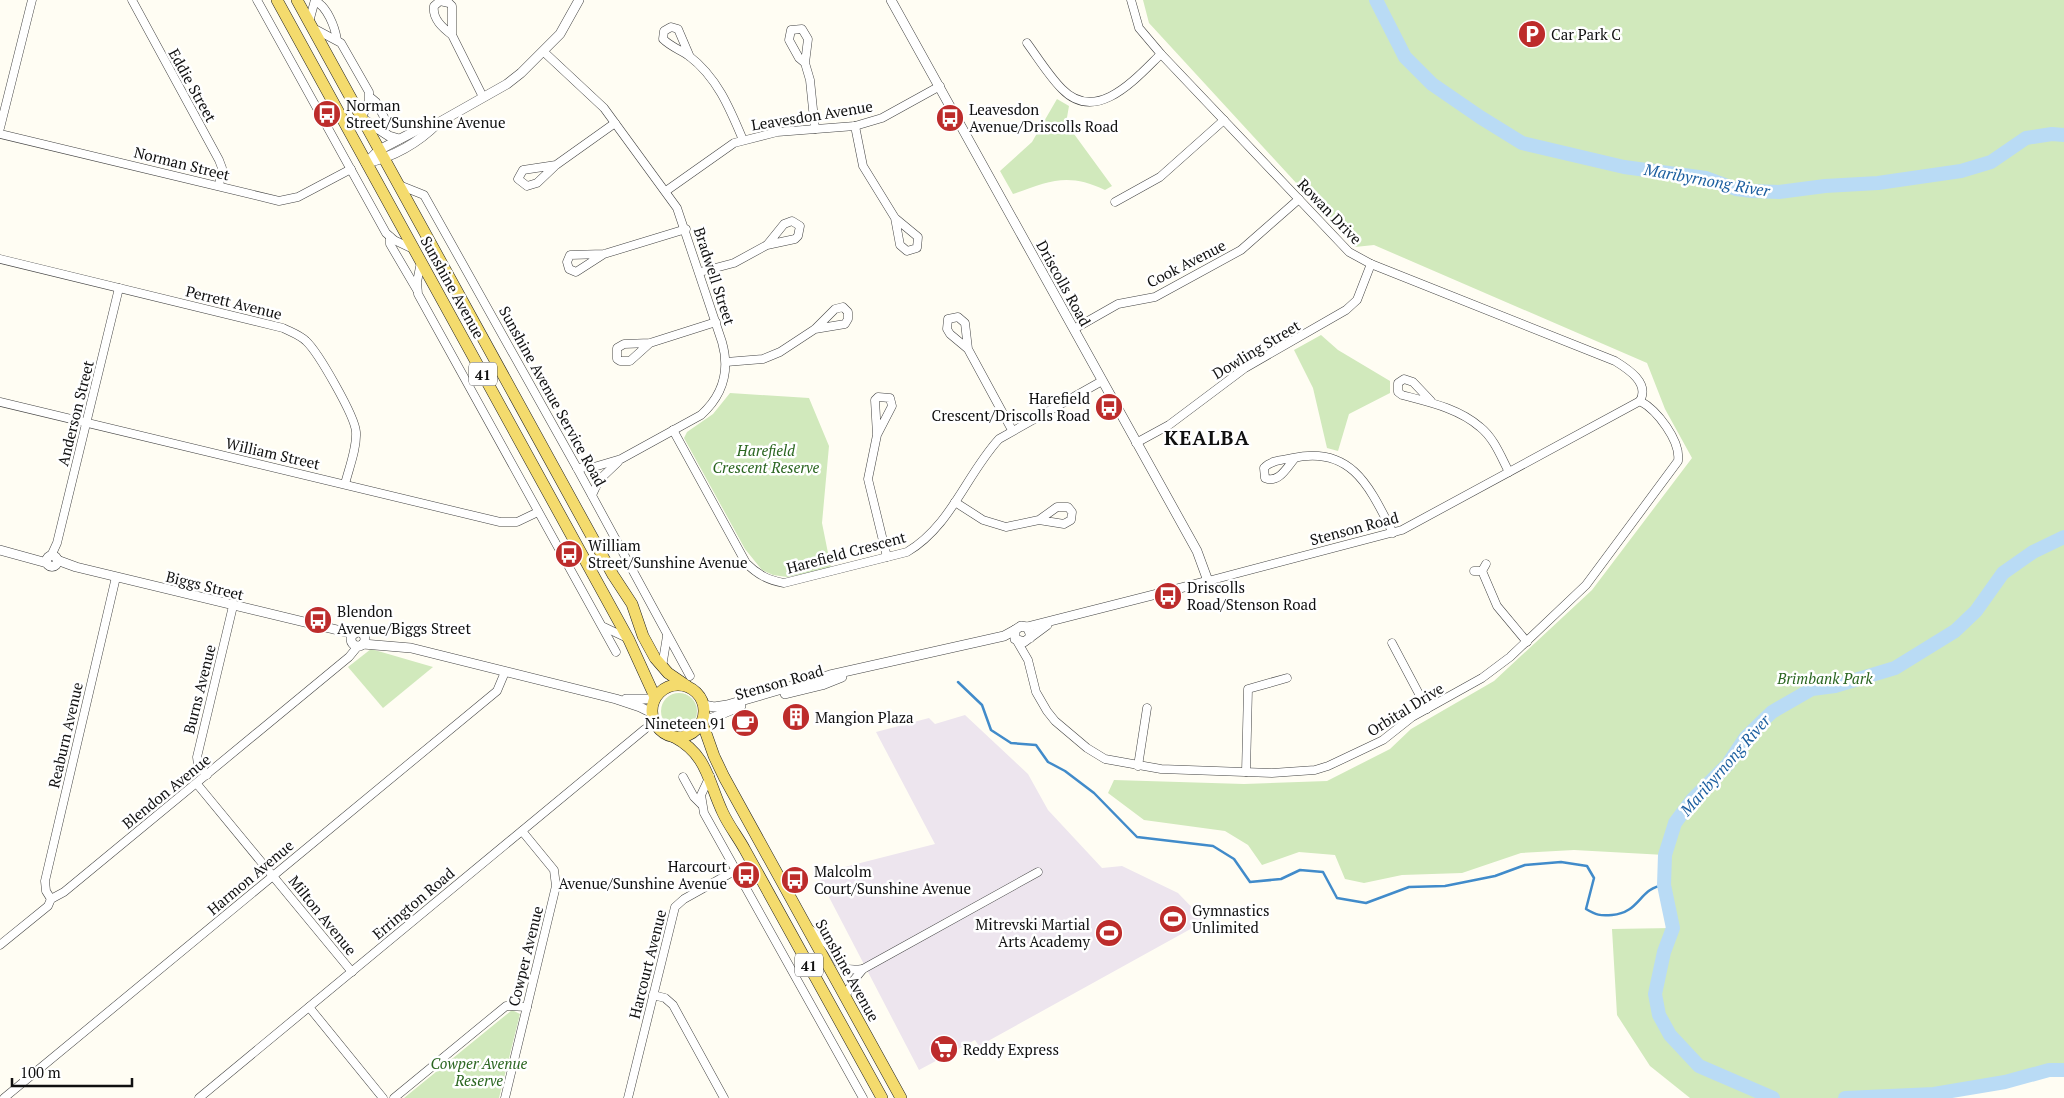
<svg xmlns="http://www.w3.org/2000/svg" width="2064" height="1098" font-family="'PT Serif',serif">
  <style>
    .industrial { fill: #ede5ee }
    .green { fill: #d1e9bc }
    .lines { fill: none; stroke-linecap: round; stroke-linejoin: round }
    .stream { stroke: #418bca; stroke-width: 2.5 }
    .river { stroke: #b9dbf5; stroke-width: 14 }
    .minor-casing { stroke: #434343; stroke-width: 9 }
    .tertiary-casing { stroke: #434343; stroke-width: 10 }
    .primary-casing { stroke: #212121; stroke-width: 12 }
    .minor { stroke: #fff; stroke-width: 8 }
    .tertiary { stroke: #fff; stroke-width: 9 }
    .primary { stroke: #f4db6d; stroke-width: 11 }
    .labels { text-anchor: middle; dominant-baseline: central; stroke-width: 5; stroke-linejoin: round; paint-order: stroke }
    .shield { fill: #fff; stroke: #585858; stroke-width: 1 }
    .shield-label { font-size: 14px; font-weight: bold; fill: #101010 }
    .poi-label { font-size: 15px; fill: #101010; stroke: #fff; text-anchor: start }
    .street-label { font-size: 15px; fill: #101010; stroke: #fff }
    .park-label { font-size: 15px; font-style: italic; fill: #2b6621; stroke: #fff }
    .water-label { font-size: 16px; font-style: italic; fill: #1b5e9f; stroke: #fff }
    .district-label { font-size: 20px; font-weight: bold; letter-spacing: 1px; fill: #101010; stroke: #fff }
  </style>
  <rect width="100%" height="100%" fill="#fffdf3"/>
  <path class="industrial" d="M965,715L1028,774L1048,810L1102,868L1122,866L1178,893L1205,921L979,1046L975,1040L919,1070L817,874L935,844L876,732L929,718L935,724Z"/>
  <g class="green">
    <path d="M1143,0H2064V1070C2043,1070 2024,1078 2004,1082C1955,1091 1907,1096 1858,1096L1857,1098H1690L1650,1066L1617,1015L1612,929L1672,928L1664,885L1665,855L1574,850L1521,853L1462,873L1402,875L1364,883L1345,879L1335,855L1299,852L1262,865L1248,845L1225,831L1144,820L1108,793L1114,780L1244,784L1327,781L1390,749L1411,729L1494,681L1592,590L1692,458L1665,409L1647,363L1374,245L1355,247L1149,23Z"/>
    <path d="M1057,99L1069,106L1066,123L1112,186L1105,190C1068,172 1049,181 1013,194L1000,171L1032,142Z"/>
    <path d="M1321,335L1338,350L1390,381V393L1349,414L1338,451L1327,448L1313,388L1294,350Z"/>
    <path d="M730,393L809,398L829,446L822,523L831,568L787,577L773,575L762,570L745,549L684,438L687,432L713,414Z"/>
    <path d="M371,649L433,667L383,708L348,667Z"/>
    <circle cx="679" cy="711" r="18"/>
    <path d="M512,1010L520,1014L499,1098H404Z"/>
  </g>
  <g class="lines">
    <path class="stream" d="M958,682L982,705L991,730L1011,743L1036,745L1048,762L1065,771L1094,793L1137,837L1213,846L1234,859L1250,882L1281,879L1300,870L1323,872L1337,898L1366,903L1409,887L1445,886L1495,876L1525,865L1561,862L1587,866L1594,878L1586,909C1596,915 1600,916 1612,915C1640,913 1639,888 1664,885"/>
    <g class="river">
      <path d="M1376,0L1405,57L1432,84L1480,117L1522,143L1624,167L1706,178L1736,189L1752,191L1779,192L1825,186L1878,183L1961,171L1991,162L2026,138L2052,134L2064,135"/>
      <path d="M1773,1098L1699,1066L1670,1035L1659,1015L1655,994L1664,952L1673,928L1664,885L1665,855L1675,823L1692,800L1728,764L1746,737L1772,712L1812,689L1835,686L1895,668L1955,631L1976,611L2003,573L2033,552L2064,537"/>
      <path d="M1845,1098L1934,1094L2005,1082L2049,1070H2064"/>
    </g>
    <defs>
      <g id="minor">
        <path d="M132,0L219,160L222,168L219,186"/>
        <path d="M257,0L386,233L394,240L415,250"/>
        <path d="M1131,0L1139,28L1161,54L1349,252L1371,264L1615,361C1628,369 1650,383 1640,401"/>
        <path d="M315,1C327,6 335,27 337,40"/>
        <path d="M309,22L315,0"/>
        <path d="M313,28L341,43L369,92V105L361,117"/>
        <path d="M452,35C443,28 432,19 434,6L440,1L449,3L452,6V35L483,97"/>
        <path d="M1027,43C1038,58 1049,76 1062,89C1097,125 1137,77 1161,54"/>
        <path d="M544,52L604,108L677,208L722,342C730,370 723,395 701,415L621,459L594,467L577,468"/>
        <path d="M690,57L678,29L671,27L664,31L663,39C671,47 681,50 689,56C717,77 730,109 743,140"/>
        <path d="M805,63L799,58L789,40L791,30L802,29L808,39L805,63L810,80L815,129"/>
        <path d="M370,97L376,102L385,119"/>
        <path d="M855,126L863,166L895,218L918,237L917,248L907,251L900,245L895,218"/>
        <path d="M0,128L32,0"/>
        <path d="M0,134L279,201L298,197L351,169"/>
        <path d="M556,165L523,170L518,179L527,186L537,183L556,165L615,123"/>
        <path d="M399,185L424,195L577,468L690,676"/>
        <path d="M666,191L734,143L777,132L855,126L882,118L940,86"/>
        <path d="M1115,202L1160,177L1224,120"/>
        <path d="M390,237V244L417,290"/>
        <path d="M604,254L576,272L569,269L567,262L570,255L604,254L686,229"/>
        <path d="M0,259L283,328C291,332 300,335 306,341C318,352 355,416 356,432C357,448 349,468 345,484"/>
        <path d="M421,262L417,282L418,294L616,652"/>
        <path d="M700,272L734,263L767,245L795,239L798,236L800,226L792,221L784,224L767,245"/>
        <path d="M1074,329L1118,304L1155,297L1241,250L1299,199"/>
        <path d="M650,343L630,361H620L617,359V348L624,344L650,343L716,322"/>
        <path d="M968,349L965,323L958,317L948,319L947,329L950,334L968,349L1012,430"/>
        <path d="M726,362L763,359L780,352L815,329L835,309L843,307L848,312V319L845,324L815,329"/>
        <path d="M1431,401L1413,382L1404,379L1398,383V392L1402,395C1428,402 1458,408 1480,427C1494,438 1501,457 1509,472"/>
        <path d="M0,402L500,522H517L538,512"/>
        <path d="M673,430L746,563C758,575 768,580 784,583L907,552C951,526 966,475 999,439L1102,381"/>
        <path d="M877,435L892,406L890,398L878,397L875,400L877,435L868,479L887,557"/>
        <path d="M1136,443L1169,425L1245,368L1346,310L1357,300L1371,264"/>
        <path d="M1295,458C1287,467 1279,484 1265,478L1264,468C1271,460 1283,460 1293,458C1352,445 1370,488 1393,533"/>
        <path d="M592,495L599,480L618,462"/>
        <path d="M955,502L983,520L1006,527L1039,520L1064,524L1071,520L1072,512L1068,507H1057L1039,520"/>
        <path d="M51,556L57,543L119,288"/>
        <path d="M1474,571H1482L1486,564"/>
        <path d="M1482,571L1497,606L1527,642"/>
        <path d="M1208,581L1402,530L1640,401"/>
        <path d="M604,627L629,639"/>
        <path d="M1017,641L1028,660L1036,692L1047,711L1055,721L1087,748L1105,759L1161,769L1272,773L1315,770L1328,766L1383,740L1412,717L1482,678L1510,657L1586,585L1678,461C1681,441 1657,410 1640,401"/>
        <path d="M1392,643L1427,709"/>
        <path d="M662,667L667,636"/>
        <path d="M1138,766L1147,708"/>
        <path d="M1246,772L1248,689L1287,678"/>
        <path d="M207,775L198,765L197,757L233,606"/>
        <path d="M710,776L701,795L704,813L863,1098"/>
        <path d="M683,777L694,797L701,804"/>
        <path d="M197,784L352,972"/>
        <path d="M51,899L46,891L45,881L116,577"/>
        <path d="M811,930C817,935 825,941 829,947C841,964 838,972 863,969"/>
        <path d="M0,945L48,906L51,899L64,892L349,657L358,646"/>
        <path d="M653,995L665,998L673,1005L724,1098"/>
        <path d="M845,997L853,981L863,969L1038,872"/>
        <path d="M309,1007L383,1098"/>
        <path d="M4,1098L497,691L505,672"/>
        <path d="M199,1098L645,729"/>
        <path d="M394,1098L506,1006L527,1007"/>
        <path d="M505,1098L556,886L554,870L522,831"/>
        <path d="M628,1098L675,907L684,899L736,870"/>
      </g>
      <g id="tertiary">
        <path d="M891,0L1197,551L1208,581L1027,627"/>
        <path d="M363,119L389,136L399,139"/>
        <path d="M366,163L379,150L421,128L438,123L507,84L521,73L560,34L579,0"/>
        <path d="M366,163C393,157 418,143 438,123"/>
        <path d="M0,550L47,563"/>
        <circle cx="52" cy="561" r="5.5"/>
        <path d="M57,560L76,567L354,634"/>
        <circle cx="358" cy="639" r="7"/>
        <path d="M1030,638V633L1027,627L1021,626L1015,630V639L1024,642L1047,625"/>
        <path d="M363,644L411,648L616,699L640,707L652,713"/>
        <path d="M785,694L822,685L842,677"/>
        <path d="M626,699H654"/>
        <path d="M704,705L714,707L727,705L830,675L1004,636L1015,630"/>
        <path d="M704,718H712L741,706"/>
      </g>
      <g id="primary">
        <path d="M277,0L629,640L655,697"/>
        <path d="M297,0L613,575L632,604L643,636L655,658L668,673L687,686"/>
        <circle cx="678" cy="711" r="26"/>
        <path d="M702,722L714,756L724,777L901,1098"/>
        <path d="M674,737C708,755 708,782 723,813C729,826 738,837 745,850L882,1098"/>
      </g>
    </defs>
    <use href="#minor" class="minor-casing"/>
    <use href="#tertiary" class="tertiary-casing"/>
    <use href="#primary" class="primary-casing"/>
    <use href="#minor" class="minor"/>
    <use href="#tertiary" class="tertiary"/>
    <use href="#primary" class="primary"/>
  </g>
  <defs>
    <symbol id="parking-disc" viewBox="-11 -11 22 22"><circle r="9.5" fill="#bd2c2b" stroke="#fff"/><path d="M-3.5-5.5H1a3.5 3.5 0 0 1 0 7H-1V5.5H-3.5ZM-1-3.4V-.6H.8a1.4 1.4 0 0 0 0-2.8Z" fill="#fff"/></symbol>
    <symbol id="bus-disc" viewBox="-11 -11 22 22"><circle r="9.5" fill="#bd2c2b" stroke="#fff"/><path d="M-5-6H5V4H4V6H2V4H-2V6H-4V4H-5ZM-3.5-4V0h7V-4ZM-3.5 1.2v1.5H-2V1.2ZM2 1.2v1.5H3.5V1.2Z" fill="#fff"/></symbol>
    <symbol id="building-disc" viewBox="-11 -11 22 22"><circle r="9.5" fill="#bd2c2b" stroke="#fff"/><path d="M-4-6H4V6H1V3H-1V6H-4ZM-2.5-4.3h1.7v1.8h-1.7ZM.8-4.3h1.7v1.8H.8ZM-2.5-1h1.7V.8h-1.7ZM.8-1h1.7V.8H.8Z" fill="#fff"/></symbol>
    <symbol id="cafe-disc" viewBox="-11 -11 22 22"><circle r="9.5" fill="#bd2c2b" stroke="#fff"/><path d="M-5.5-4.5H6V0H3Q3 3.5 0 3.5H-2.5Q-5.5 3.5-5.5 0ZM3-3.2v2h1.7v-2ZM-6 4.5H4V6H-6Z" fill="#fff"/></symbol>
    <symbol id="stadium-disc" viewBox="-11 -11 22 22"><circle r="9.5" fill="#bd2c2b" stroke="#fff"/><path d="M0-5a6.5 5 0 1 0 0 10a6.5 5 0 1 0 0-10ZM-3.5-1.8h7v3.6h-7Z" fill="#fff"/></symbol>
    <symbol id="supermarket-disc" viewBox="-11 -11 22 22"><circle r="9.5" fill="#bd2c2b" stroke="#fff"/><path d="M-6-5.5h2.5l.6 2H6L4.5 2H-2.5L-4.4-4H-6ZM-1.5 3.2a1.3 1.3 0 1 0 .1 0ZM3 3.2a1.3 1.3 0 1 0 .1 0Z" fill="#fff"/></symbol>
  </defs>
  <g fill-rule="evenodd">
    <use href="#parking-disc" x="1516" y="18" width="32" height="32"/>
    <use href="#bus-disc" x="311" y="98" width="32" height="32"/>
    <use href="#bus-disc" x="934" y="102" width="32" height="32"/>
    <use href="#bus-disc" x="1093" y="391" width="32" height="32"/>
    <use href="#bus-disc" x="553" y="538" width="32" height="32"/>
    <use href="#bus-disc" x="1152" y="580" width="32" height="32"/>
    <use href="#bus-disc" x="302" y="604" width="32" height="32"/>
    <use href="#building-disc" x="780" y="701" width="32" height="32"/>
    <use href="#cafe-disc" x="729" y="707" width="32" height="32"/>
    <use href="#bus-disc" x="730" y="859" width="32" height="32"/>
    <use href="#bus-disc" x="779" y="864" width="32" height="32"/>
    <use href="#stadium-disc" x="1157" y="903" width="32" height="32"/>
    <use href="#stadium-disc" x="1093" y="917" width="32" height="32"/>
    <use href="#supermarket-disc" x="928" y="1033" width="32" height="32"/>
  </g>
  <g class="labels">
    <g class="shield">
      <rect x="469" y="362.5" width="28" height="23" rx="4"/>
      <rect x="795" y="953.5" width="28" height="23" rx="4"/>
    </g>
    <g class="shield-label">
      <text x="483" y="374">41</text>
      <text x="809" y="965">41</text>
    </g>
    <g class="poi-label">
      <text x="1551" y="34">Car Park C</text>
      <text x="346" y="105">Norman<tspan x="346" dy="17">Street/Sunshine Avenue</tspan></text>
      <text x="969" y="109">Leavesdon<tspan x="969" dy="17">Avenue/Driscolls Road</tspan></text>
      <text x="1090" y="398" text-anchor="end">Harefield<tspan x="1090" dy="17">Crescent/Driscolls Road</tspan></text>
      <text x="588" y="545">William<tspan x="588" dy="17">Street/Sunshine Avenue</tspan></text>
      <text x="1187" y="587">Driscolls<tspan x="1187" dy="17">Road/Stenson Road</tspan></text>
      <text x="337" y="611">Blendon<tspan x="337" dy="17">Avenue/Biggs Street</tspan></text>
      <text x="815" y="717">Mangion Plaza</text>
      <text x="726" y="723" text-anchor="end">Nineteen 91</text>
      <text x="727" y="866" text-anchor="end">Harcourt<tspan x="727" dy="17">Avenue/Sunshine Avenue</tspan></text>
      <text x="814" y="871">Malcolm<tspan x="814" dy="17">Court/Sunshine Avenue</tspan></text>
      <text x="1192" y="910">Gymnastics<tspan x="1192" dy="17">Unlimited</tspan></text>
      <text x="1090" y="924" text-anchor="end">Mitrevski Martial<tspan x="1090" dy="17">Arts Academy</tspan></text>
      <text x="963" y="1049">Reddy Express</text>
    </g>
    <g class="street-label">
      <text transform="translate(193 85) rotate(61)">Eddie Street</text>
      <text transform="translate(812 115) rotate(-9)">Leavesdon Avenue</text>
      <text transform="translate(182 163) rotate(14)">Norman Street</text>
      <text transform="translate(1330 211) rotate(46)">Rowan Drive</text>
      <text transform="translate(1186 263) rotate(-27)">Cook Avenue</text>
      <text transform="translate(715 276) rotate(72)">Bradwell Street</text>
      <text transform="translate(1064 283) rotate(61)">Driscolls Road</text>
      <text transform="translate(453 287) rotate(61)">Sunshine Avenue</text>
      <text transform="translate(234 302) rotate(14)">Perrett Avenue</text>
      <text transform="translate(1256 349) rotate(-31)">Dowling Street</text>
      <text transform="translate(553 396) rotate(61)">Sunshine Avenue Service Road</text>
      <text transform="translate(75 413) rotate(-76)">Anderson Street</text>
      <text transform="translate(273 453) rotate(13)">William Street</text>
      <text transform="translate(1354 528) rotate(-15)">Stenson Road</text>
      <text transform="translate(846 552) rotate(-15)">Harefield Crescent</text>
      <text transform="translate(205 585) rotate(14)">Biggs Street</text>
      <text transform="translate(779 682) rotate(-16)">Stenson Road</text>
      <text transform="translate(199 689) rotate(-76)">Burns Avenue</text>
      <text transform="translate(1405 709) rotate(-32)">Orbital Drive</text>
      <text transform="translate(65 735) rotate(-77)">Reaburn Avenue</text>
      <text transform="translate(166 791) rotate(-39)">Blendon Avenue</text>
      <text transform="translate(250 877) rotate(-40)">Harmon Avenue</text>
      <text transform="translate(413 903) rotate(-40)">Errington Road</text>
      <text transform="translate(323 915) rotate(51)">Milton Avenue</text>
      <text transform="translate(525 956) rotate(-76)">Cowper Avenue</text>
      <text transform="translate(647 964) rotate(-76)">Harcourt Avenue</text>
      <text transform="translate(848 970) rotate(61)">Sunshine Avenue</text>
    </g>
    <g class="park-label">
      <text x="766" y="450">Harefield<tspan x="766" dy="17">Crescent Reserve</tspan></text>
      <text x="1825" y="678">Brimbank Park</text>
      <text x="479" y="1063">Cowper Avenue<tspan x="479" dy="17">Reserve</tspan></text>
    </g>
    <g class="water-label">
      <text transform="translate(1707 180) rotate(10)">Maribyrnong River</text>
      <text transform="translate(1725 765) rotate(-49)">Maribyrnong River</text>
    </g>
    <g class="district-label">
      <text x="1207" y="437">KEALBA</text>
    </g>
  </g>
  <path d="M12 1078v8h120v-8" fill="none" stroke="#101010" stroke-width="2.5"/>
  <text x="20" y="1078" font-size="15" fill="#101010" stroke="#ffffff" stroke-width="4" paint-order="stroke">100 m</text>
</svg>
